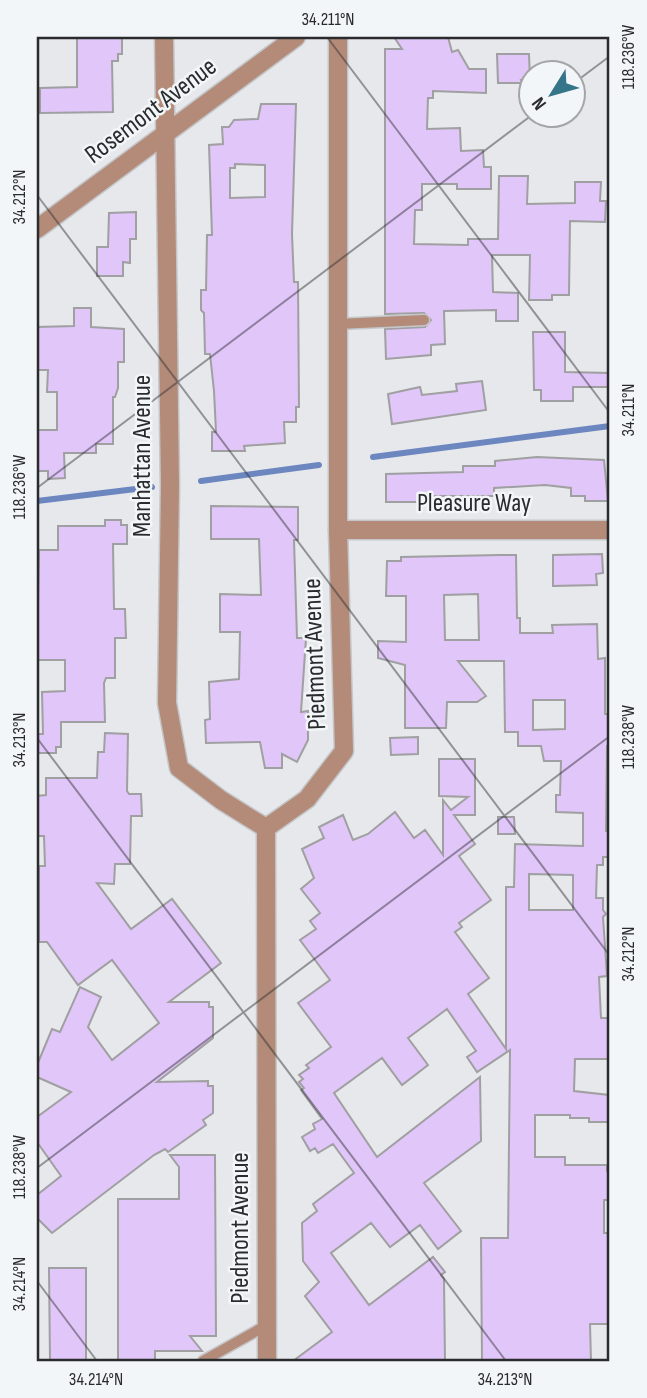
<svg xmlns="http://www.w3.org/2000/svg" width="647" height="1398" font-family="'Sofia Sans Condensed',sans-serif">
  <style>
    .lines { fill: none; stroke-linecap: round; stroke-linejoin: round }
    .stream { stroke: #6c86c0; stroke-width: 6 }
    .building { fill: #e0c6f9; stroke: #a09fa1; stroke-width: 2; fill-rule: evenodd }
    .service-casing { stroke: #c4c6c9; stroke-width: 13 }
    .minor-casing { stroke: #c4c6c9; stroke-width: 21 }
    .tertiary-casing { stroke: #c4c6c9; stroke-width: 21 }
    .service { stroke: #b38b78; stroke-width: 10 }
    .minor { stroke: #b38b78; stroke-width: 18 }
    .tertiary { stroke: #b38b78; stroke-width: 18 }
    .ticks { fill: none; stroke: #2a2b2c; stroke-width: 2; stroke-opacity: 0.45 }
    .labels { text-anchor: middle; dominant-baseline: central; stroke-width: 5; stroke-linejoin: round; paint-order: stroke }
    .street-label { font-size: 26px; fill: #2a2b2c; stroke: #f3f6f8 }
    .neatline { fill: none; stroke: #2a2b2c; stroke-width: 2.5 }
    .ticks-label { font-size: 18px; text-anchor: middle; fill: #2a2b2c }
  </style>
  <rect width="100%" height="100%" fill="#e6e8eb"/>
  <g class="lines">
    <g class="stream">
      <path d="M373,457L610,426"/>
      <path d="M201,481L319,465"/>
      <path d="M37,501L152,487"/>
    </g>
  </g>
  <g class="building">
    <path d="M77,37H122V54H118V61H112L113,112L40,113V88L77,87Z"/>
    <path d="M394,37H448L452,52L458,50L469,69H486V93L433,91V98H428L427,129L460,128L461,151L483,150L484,167H491V189H457V184H422V210H415L414,244L468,245V239H498L499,176H528L527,204L575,203V182H601L600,201H606L605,222L570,221L569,295H552V300H529L530,255H492L493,292L518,293V321H496V310L444,311L445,344L431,345V355L386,359L385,329L425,327L431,320L424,313L385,314V49H402Z"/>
    <path d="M497,54H529L530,80H521L522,83H498Z"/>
    <path d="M261,104H296L292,234L294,282H298L299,407H296V422H284L285,443L244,446L245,451H212V432H216L214,391L210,354H205L204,313L201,310V290H206L207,235H212L209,145L223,144L222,127H229L234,120L258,119ZM235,164L265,165V197L230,198V168H235Z"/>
    <path d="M136,212V239H130V263L123,262V276H97V247H108L109,213Z"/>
    <path d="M74,308H91V327L124,329V362H118V388L115,397H113V444H96V453H64L65,478L48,479V471H37V430H57V392H47L48,370H37V327L74,326Z"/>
    <path d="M533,332H565V372L610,373V387H573V401H541V390H534Z"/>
    <path d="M482,381L486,410L392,424L388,394L420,387L422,395L457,391L456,384Z"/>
    <path d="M537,457L604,460L608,501H585V496H571V488L545,485L494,488V496H435V502H386V474L463,472V466H495V461Z"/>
    <path d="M211,506L298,507V540H294L297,638H306L301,712L308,711V740L297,762L282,754V768H265L260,742L206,743L205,720L210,719L209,682L239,679L240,632H220V594L261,595L259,539H211Z"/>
    <path d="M105,520H121V525H127V544H113L114,609H125L126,638H115V678H106L104,683L105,722H61V747H56V753H37V734H43L42,692L65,691V660H37L39,550H58V526H105Z"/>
    <path d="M602,554L603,573L596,574L597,585L553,586V555Z"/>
    <path d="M500,555H516L517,618H520V633H553L552,625L597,624L598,659L605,658V714H610V746H607L606,831H610V857H603V865H597L596,898H603V910L606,914L603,917L607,976L599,977L601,1018H610V1059H575L574,1091L609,1095L608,1122H589V1118H570V1115H535V1157H565V1165H607V1171H610V1200H604V1233H610L609,1324H590L591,1361H482L481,1238H508L510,1050L477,1072L467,1057L476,1051L447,1009L408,1038L428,1065L402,1085L382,1058L334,1093L377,1157L480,1077L481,1141L424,1183L461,1231L438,1249L420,1225L390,1247L371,1223L331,1253L369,1305L433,1257L445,1272L441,1275L444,1279L445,1361H293L332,1332L305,1296L319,1282L303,1261L302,1223L317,1211L313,1204L354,1173L333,1144L318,1153L315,1148L310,1151L302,1137L315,1129L313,1124L322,1119L301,1090L304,1088L299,1082L303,1079L299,1075L309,1068L306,1065L331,1047L298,1003L330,980L300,940L316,929L310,921L320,913L301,889L314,878L302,849L324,838L319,827L343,815L353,840L368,834L395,812L414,838L425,830L443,855V800L451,810L468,797L439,796V759H475V815H454L475,844L459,856L491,900L459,923L462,927L455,932L489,978L468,994L506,1049V887H514L515,844L583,846V813L556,812V795H560L561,761H544L541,746H518V732H505L504,661H458L486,696L477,702H447L446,728H405V665L378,658V641L406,642V596H386L387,561H401V557ZM478,594L479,640H445L444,595ZM533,700H565V729L533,730ZM529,874L573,875V910H529Z"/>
    <path d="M105,733L128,734L127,791L129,794H141L142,816H131L130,864H115L114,884L97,883L131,929L172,899L221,963L169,1002H209V1007H213V1038L157,1082L208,1081V1086H213V1113L203,1120L206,1125L168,1152L165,1149L154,1155L52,1233L37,1218V1195L61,1176L37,1142V1117L71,1092L37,1077V1065L52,1029L60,1032L80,987L101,997L88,1027L112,1060L159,1023L112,960L78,985L47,942H39V866H45L44,836H38L37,796L46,795V778H97L98,752H104Z"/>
    <path d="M418,737V754L391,755L390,738Z"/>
    <path d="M498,817H514L515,834H498Z"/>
    <path d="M170,1155H215L216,1336H190L202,1351H155V1361H118V1199H179V1167Z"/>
    <path d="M49,1268H86V1361H50Z"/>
  </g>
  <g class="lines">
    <defs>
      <g id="service">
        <path d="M338,324L424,320"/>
        <path d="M203,1361L267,1325"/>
      </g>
      <g id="minor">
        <path d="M164,37L170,485L167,703L179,768L221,800L266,828"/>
        <path d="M338,530H610"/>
        <path d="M267,1361L266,828L307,799L344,751L338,530V37"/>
      </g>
      <path id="tertiary" d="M37,229L296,37"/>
    </defs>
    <use href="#service" class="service-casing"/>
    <use href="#minor" class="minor-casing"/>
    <use href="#tertiary" class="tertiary-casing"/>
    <use href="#service" class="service"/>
    <use href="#minor" class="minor"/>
    <use href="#tertiary" class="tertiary"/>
  </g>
  <path class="ticks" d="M327,37L610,413M574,83L610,56M37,195L610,956M37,488L532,115M37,738L506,1361M37,1168L610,736M37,1281L97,1361"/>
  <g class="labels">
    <g class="street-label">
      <text transform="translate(151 111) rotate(-37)">Rosemont Avenue</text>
      <text transform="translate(142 456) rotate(-90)">Manhattan Avenue</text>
      <text x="474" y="503">Pleasure Way</text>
      <text transform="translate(315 654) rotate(-92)">Piedmont Avenue</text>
      <text transform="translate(240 1228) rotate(-90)">Piedmont Avenue</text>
    </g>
  </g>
  <rect width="647" height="1398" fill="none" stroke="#f3f6f8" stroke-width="77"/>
  <g transform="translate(552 94) rotate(233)"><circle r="33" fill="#f3f6f8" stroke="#a3a5a6" stroke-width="2"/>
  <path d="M0-5L12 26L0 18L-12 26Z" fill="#357589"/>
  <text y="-10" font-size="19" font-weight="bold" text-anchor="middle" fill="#2a2b2c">N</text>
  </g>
  <rect x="38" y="38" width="570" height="1322" class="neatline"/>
  <g class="ticks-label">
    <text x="328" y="25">34.211°N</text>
    <text transform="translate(628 57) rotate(-90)" y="6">118.236°W</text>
    <text transform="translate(19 197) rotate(-90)" y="6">34.212°N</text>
    <text transform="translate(628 410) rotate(-90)" y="6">34.211°N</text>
    <text transform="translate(19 487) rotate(-90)" y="6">118.236°W</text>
    <text transform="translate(628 737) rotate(-90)" y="6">118.238°W</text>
    <text transform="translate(19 740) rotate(-90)" y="6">34.213°N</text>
    <text transform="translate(628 954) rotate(-90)" y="6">34.212°N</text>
    <text transform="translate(19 1167) rotate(-90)" y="6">118.238°W</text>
    <text transform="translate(19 1284) rotate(-90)" y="6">34.214°N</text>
    <text x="96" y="1385">34.214°N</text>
    <text x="505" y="1385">34.213°N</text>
  </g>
</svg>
